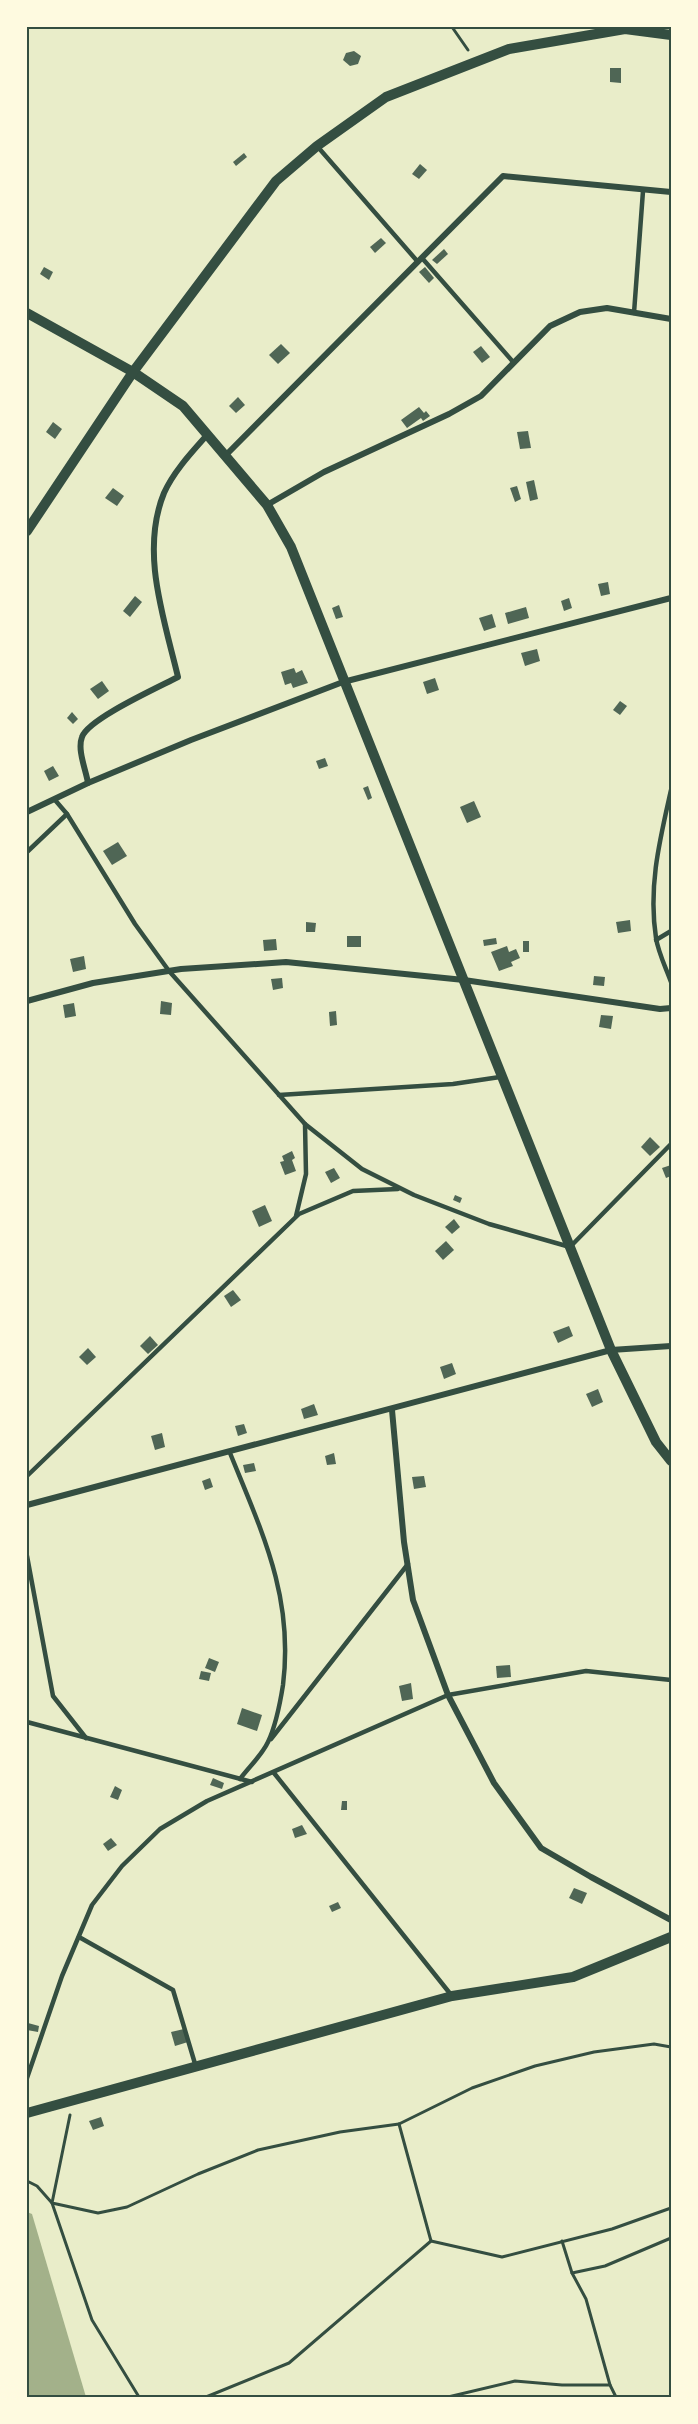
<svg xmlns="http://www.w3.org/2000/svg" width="698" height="2424" font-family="Inter,sans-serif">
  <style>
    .water { fill: #a3b18a }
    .building { fill: #4f6655 }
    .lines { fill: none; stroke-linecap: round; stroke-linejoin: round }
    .path { stroke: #344e41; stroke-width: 3 }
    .service { stroke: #344e41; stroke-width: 4.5 }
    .minor { stroke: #344e41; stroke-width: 6 }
    .tertiary { stroke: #344e41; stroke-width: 10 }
    .neatline { fill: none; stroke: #344e41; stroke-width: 2 }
  </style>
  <rect width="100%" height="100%" fill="#e9edc9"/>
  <path class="water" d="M27,2212L32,2214L86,2397H27Z"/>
  <g class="building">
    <path d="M354,51L361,56L358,64L350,66L343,60L346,53Z"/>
    <path d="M610,68H621V83L610,82Z"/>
    <path d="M244,153L247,157L236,166L233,162Z"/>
    <path d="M420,164L427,170L419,179L412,174Z"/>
    <path d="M381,238L386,243L375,253L370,247Z"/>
    <path d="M444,249L448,254L437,264L432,260Z"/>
    <path d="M44,267L53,272L49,280L40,274Z"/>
    <path d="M425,267L434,278L429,283L419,272Z"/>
    <path d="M281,344L290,353L278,364L269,355Z"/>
    <path d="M481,346L490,357L482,363L473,352Z"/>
    <path d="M238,397L245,405L236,413L229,406Z"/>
    <path d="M419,407L424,413L426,411L430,416L423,421L421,418L407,428L401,420Z"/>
    <path d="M53,422L62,429L55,439L46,432Z"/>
    <path d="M528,431L531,448L520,449L517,432Z"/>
    <path d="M534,480L538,499L530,501L526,482Z"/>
    <path d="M517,486L521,499L515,502L510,488Z"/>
    <path d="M113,488L124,496L117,506L105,498Z"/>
    <path d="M608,582L610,594L601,596L598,584Z"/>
    <path d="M135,596L142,602L130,617L123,611Z"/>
    <path d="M569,598L572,608L564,611L561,601Z"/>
    <path d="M339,605L343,617L336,619L332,608Z"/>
    <path d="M526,607L529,618L508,624L505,613Z"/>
    <path d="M492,614L496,627L484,631L479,618Z"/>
    <path d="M537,649L540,661L525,666L521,653Z"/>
    <path d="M294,668L296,673L302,670L308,683L293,688L291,683L285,685L281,672Z"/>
    <path d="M435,678L439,690L427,694L423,682Z"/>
    <path d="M102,681L109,691L98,699L90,689Z"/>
    <path d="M620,701L627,706L620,715L613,710Z"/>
    <path d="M72,712L78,719L73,724L67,718Z"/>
    <path d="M325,758L328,766L319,769L316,761Z"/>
    <path d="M53,766L59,776L49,781L44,771Z"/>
    <path d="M368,786L372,798L368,800L363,788Z"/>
    <path d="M474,801L481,817L467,823L460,807Z"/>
    <path d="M118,842L127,856L112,865L103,851Z"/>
    <path d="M630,920L631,931L618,933L616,922Z"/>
    <path d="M306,922L316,923L315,932H306Z"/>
    <rect x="347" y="936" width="14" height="11"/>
    <path d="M496,938L497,944L484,946L483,940Z"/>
    <path d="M276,939L277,950L264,951L263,940Z"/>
    <rect x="523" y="941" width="6" height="11"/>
    <path d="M507,946L509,952L516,949L520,958L511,962L513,966L499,971L491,952Z"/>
    <path d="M84,956L86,969L73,972L70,959Z"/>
    <path d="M594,976L605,977L604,986L593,985Z"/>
    <path d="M282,978L283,988L273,990L271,979Z"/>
    <path d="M161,1001L172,1003L171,1015L160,1014Z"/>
    <path d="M74,1003L76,1016L65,1018L63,1005Z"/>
    <path d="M336,1011L337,1025L330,1026L329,1012Z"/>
    <path d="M601,1015L613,1016L611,1029L599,1027Z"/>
    <path d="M650,1137L660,1147L650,1156L641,1147Z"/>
    <path d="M292,1151L295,1158L292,1160L296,1171L285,1175L280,1162L284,1161L282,1156Z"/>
    <path d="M671,1165V1176L666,1178L662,1168Z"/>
    <path d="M334,1168L340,1178L331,1183L325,1172Z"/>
    <path d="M455,1195L462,1198L460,1203L453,1200Z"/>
    <path d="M265,1205L272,1221L259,1227L252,1211Z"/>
    <path d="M454,1219L460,1227L452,1234L445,1227Z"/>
    <path d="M446,1241L454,1250L443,1260L435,1251Z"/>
    <path d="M233,1290L241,1300L231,1307L224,1296Z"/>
    <path d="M569,1326L573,1336L558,1343L553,1332Z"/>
    <path d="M150,1336L158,1345L148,1354L140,1346Z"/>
    <path d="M88,1348L96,1357L87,1365L79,1357Z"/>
    <path d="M452,1363L456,1374L444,1379L440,1367Z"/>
    <path d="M598,1389L603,1402L592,1407L586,1394Z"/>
    <path d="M314,1404L318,1415L304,1419L301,1409Z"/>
    <path d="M244,1424L247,1433L238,1436L235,1426Z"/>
    <path d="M162,1433L165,1447L155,1450L151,1436Z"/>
    <path d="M334,1453L336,1464L327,1465L325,1456Z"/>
    <path d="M254,1463L256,1471L245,1473L243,1465Z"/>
    <path d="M424,1476L426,1487L414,1489L412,1477Z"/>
    <path d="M210,1478L213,1487L205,1490L202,1481Z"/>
    <path d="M209,1658L219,1662L215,1672L205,1668Z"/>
    <path d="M510,1665L511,1677L497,1678L496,1666Z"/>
    <path d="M201,1671L211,1673L209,1681L199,1679Z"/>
    <path d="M411,1683L413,1699L402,1701L399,1686Z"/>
    <path d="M242,1708L262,1715L257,1731L237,1724Z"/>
    <path d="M213,1778L224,1783L222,1789L210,1785Z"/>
    <path d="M115,1786L122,1790L118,1800L110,1797Z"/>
    <path d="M342,1801H347V1810H341Z"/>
    <path d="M302,1825L307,1834L295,1838L292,1829Z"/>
    <path d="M111,1838L117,1845L108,1851L103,1844Z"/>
    <path d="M574,1888L587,1893L582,1904L569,1898Z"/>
    <path d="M338,1902L341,1908L332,1912L329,1906Z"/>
    <path d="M28,2023L39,2026L38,2032L27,2030Z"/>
    <path d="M184,2029L188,2042L175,2046L171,2032Z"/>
    <path d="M101,2117L104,2126L93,2130L89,2121Z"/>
  </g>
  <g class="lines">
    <g class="path">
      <path d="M452,27L468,50"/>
      <path d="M70,2115L52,2203L98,2213L127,2207L198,2174L258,2150L340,2132L399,2124L472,2088L535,2066L594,2052L654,2044L671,2047"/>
      <path d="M399,2124L431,2241"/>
      <path d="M27,2181L37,2186L52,2203L92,2320L139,2397"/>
      <path d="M562,2241L572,2273L605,2266L671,2238"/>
      <path d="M572,2273L586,2299L610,2385"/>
      <path d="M206,2397L289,2363L431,2241L502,2257L612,2229L671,2208"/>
      <path d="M448,2397L515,2381L562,2385H610L616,2397"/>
    </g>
    <g class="service">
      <path d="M317,146L418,262"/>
      <path d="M422,258L514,363"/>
      <path d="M634,313L643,191"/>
      <path d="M671,790C660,839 648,886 656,938C658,952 666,968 671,982"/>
      <path d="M55,800L67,814L135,924L169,971L305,1124L362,1169L414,1195L489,1224L570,1247L671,1144"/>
      <path d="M27,852L67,814"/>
      <path d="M656,940L671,931"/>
      <path d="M279,1095L453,1084L500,1077"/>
      <path d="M296,1216L306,1174L305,1124"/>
      <path d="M230,1453C262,1532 294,1597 283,1685C280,1704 276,1725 268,1742C262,1755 249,1767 240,1779"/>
      <path d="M27,1476L299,1214L353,1191L398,1189"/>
      <path d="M27,1556L53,1696L86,1738"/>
      <path d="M27,1722L252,1782"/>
      <path d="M271,1739L408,1564"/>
      <path d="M274,1773L452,1996"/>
      <path d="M79,1937L173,1990L196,2067"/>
      <path d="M27,2078L62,1976L92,1905L122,1866L160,1829L207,1801L448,1695L586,1671L671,1680"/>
    </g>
    <g class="minor">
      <path d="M226,455L503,176L671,192"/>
      <path d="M267,505L324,472L449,414L481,396L550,326L580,312L607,308L671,319"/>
      <path d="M88,783C86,770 77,750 82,737C88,719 159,687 178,677C164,618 140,552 164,493C174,471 192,452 208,434"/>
      <path d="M27,812L88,783L191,740L343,682L671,598"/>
      <path d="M27,1001L93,983L181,969L286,962L464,980L660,1009L671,1008"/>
      <path d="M392,1410L404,1542L413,1600L448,1695L494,1783L541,1848L591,1877L671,1920"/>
      <path d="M27,1505L611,1350L671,1346"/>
    </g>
    <g class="tertiary">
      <path d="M27,313L133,372L183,406L267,505L291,547L611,1350L656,1442L671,1461"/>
      <path d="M27,531L133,372L276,181L317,146L386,97L509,49L625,29L671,35"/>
      <path d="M27,2113L452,1996L573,1977L671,1937"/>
    </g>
  </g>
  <rect width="698" height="2424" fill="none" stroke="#fefae0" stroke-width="57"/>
  <rect x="28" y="28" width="642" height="2368" class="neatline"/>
</svg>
